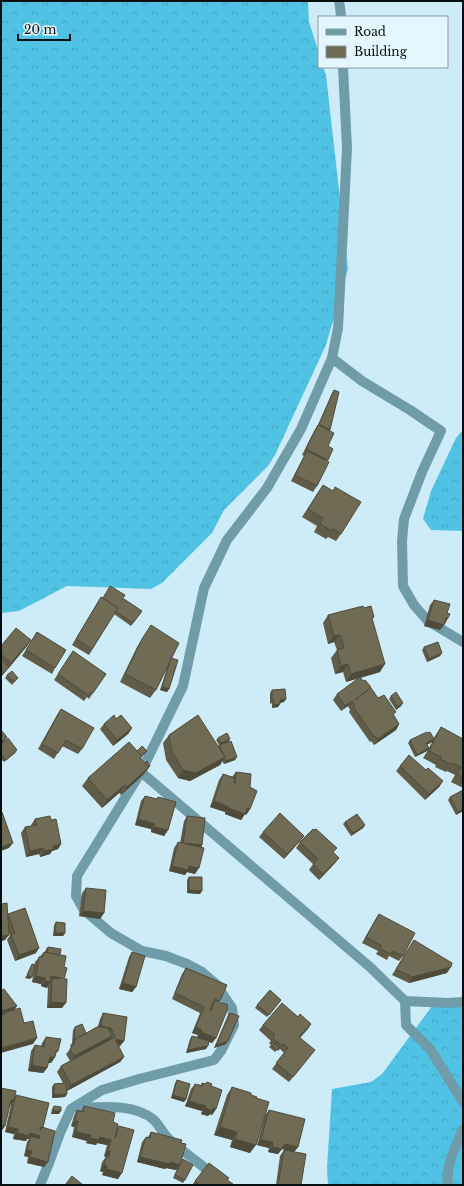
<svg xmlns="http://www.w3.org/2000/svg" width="464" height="1186" font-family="'Libre Baskerville',serif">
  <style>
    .forest { fill: url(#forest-crowns) }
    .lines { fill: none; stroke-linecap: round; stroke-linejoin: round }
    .minor { stroke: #709ba9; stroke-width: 10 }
    .wall { fill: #605c48; fill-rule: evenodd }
    .shaded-wall { fill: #4e4b3b }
    .building { fill: #706b54; stroke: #4e4b3b }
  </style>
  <defs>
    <pattern id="forest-crowns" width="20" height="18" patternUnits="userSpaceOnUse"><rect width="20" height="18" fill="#50c3e5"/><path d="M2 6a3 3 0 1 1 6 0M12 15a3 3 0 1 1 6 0" fill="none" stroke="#44a6c3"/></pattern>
  </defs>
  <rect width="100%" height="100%" fill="#ceecf7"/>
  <g class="forest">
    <path d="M1,1H308L309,22L319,53V67H323L326,75L348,269L326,345L275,455L268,466L224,510L212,533L162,583L151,589L67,586L19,611L1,613Z"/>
    <path d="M463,430V531L431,530L423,519L431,491L456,438Z"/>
    <path d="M438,998L463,1004V1185H328L327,1168L332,1089L371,1082L382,1074Z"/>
  </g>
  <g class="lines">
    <g class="minor">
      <path d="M339,1L340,7L341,17"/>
      <path d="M332,358L362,381L410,410L441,431L422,472L404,519L402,541L403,586L414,605L428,621L463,642"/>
      <path d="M141,772L370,967L405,1001L448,1003L463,1002"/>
      <path d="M405,1001L406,1025L430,1049L463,1102"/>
      <path d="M77,1108C100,1107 135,1103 154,1120C160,1126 164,1136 171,1141C189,1156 208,1170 226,1185"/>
      <path d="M40,1185L49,1163L60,1133L71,1109L102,1090L139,1079L214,1060L221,1051L234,1025L232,1008L216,984L202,972L187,964L166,956L142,951L111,933L84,910L76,896L77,876L141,772L183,686L204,588L227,540L267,488L301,429L332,358L338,328L347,148L343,67"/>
      <path d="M448,1185C445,1166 456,1146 463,1129"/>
    </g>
  </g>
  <g class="wall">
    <path d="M334,390L328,446L333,449L327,461L317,486L313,492L291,481L304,456L302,455L314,431L318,425L332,393Z"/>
    <path d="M323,485L341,534L336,541L328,537L326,539L314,532L317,526L302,517Z"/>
    <path d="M101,597L103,598L122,600L142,611L131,626L114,614L89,655L72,645Z"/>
    <path d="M434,600L447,613L448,618L440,630L424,626L430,605Z"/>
    <path d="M364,608L374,617L372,619L380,672L360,678L368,690L378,698L394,716L399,724L396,730L374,745L371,741L370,742L349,712L350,710L348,706L341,711L333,700L337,694L359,678L346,682L343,672L335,674L331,658L337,650L334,642L328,644L323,623L328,615Z"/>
    <path d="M151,625L171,658L169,689L167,692L160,690L168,665L156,690L150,698L120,682L137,647Z"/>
    <path d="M37,632L55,668L52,674L22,656Z"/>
    <path d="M31,640L27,646L1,677V646Z"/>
    <path d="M424,647L440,656L427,662L422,650Z"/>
    <path d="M73,651L106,674L89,699L87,697L84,701L54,680Z"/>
    <path d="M7,675L18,678L12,685L5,678Z"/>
    <path d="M272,690L286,699L284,702L280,703L278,707L272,708V703L270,704V693Z"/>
    <path d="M391,696L403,703L401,706L396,710L389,699Z"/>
    <path d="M61,709L82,749L78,754L62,746L54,759L38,749L57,715Z"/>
    <path d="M104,724L132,728L128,734L113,746L100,729Z"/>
    <path d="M441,727L463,739V788L451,782L455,775L447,771L446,772L435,767L436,765L423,758L428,750L427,751L415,757L408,743L410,740L433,739ZM432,742L429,748H428L427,745Z"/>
    <path d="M1,730L4,742L17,750L15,753L4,762L1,759Z"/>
    <path d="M169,735L218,746L219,745L216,740L218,738L230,739L228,742L235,760L224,764L222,761L220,765L190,781L178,778L166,760L163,743Z"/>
    <path d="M137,751H147L141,758L145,763L150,766L143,775L121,795L119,793L102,808L82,786L88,778Z"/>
    <path d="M400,766L443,781L439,787L425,800L396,771Z"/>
    <path d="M236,772L250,787V809L246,815L245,814L241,820L225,814V812L210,807L219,780L223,774L232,777Z"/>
    <path d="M463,790V811L456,815L448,800L450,797Z"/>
    <path d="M145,796L157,799L158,797L168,830L164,836L151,832V829L135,825L141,801Z"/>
    <path d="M187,816L202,845L201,848L195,874L187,872L185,875L169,871L174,848L178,842L180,843L184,821Z"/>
    <path d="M35,819L51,820L61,844L58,849L52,851L50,854L40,857L39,854L26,857L21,833L25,827L32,826L31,825Z"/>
    <path d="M345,822L365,825L363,828L351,836L343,824Z"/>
    <path d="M263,832L300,841L284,859L259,837Z"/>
    <path d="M300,842L334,853L339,858L335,863L319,880L309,870L313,864L296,848Z"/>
    <path d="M189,877L200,894L187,893V880Z"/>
    <path d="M86,888L104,913L100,919L79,916L82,893Z"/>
    <path d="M1,904L8,914L36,953L15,961L7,940L10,935L9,933L5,940L1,941Z"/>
    <path d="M379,914L403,956L399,961L389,956L387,960L376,954L378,951L362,943L375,920Z"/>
    <path d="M56,922L65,933L63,936H53L54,925Z"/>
    <path d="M414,940L447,973L409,983L392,975Z"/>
    <path d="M48,947L60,955L64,967V979L62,1008H47L48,986L47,988L41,986V984L32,982L35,962L44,952H45L46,949Z"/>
    <path d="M132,952L136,987L132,992L119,989L129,957Z"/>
    <path d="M186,968L220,1002L216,1038L212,1043L209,1042L206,1049L186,1053L190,1039L192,1036L197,1037L198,1035L192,1033L200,1013L172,999L182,974Z"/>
    <path d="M281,1000L267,1017L255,1008L257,1005Z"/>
    <path d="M103,1013L124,1041L120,1046H119L124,1057L120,1062L67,1091V1090V1094L65,1097L52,1098V1087L54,1084L63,1083L57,1072L61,1066L70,1061L66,1054L71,1048L70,1046L72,1043L73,1030L75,1027L86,1033L98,1026L100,1019Z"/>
    <path d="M230,1013L226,1044L214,1048L228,1015Z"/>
    <path d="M298,1017L311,1024L300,1038L311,1055L289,1082L272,1069L284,1053L280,1049L278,1051L277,1050L275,1052L269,1047L271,1045L269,1043L271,1041L259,1030L263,1025Z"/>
    <path d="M46,1037L58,1051L55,1055V1057L51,1063H48L47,1068L43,1073L28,1071L31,1051L35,1045L41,1046L42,1043Z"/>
    <path d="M177,1080L186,1099L184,1102L171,1098L175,1083Z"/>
    <path d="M207,1082L211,1086L216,1109L212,1115L210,1114L208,1116L201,1114L202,1111L185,1106L191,1089L195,1084L201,1085L202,1083L206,1084Z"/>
    <path d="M232,1087L251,1095L256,1098L250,1153L230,1147L232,1140L214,1135L227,1095Z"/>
    <path d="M1,1088L15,1097L16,1095L43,1128L48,1162L44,1167L27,1163L28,1157L24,1156L27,1142L29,1139H27L26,1141L13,1139L14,1134L5,1132L11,1104L10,1106Z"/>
    <path d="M54,1106L59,1114H51L52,1109Z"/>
    <path d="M84,1106L113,1122L117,1129L119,1126L118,1179L102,1175L103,1172L100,1171L102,1162L106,1157L104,1156L107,1145L97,1143L96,1145L86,1143L87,1141L72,1137L74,1127L71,1126L74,1116L77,1110L81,1111Z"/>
    <path d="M269,1110L298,1147L294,1152L301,1185H276L280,1156L284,1150L291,1151L282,1149L278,1154L268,1152L269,1148L257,1145L265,1115Z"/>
    <path d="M151,1132L181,1143V1162L185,1180L183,1183L173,1178L177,1169L176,1170L166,1168L165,1169L137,1162L142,1142L146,1137H148Z"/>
    <path d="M209,1163L232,1185H192Z"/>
  </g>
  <g class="shaded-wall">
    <path d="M446,618H448L445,624L442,623Z"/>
    <path d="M428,620L444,625L440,630L424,626Z"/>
    <path d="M340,635L334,642L328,644L334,636Z"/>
    <path d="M31,640L27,646L8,669L11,663Z"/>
    <path d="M442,653L440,656L427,662L429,659Z"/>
    <path d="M348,664L343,672L335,674L341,666Z"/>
    <path d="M385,664L380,672L346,682L351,674Z"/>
    <path d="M162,687L169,689L167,692L160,690Z"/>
    <path d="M286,699L284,702L278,703L280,700Z"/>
    <path d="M352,701L348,706L341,711L345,706Z"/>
    <path d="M403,703L401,706L396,710L398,707Z"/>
    <path d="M280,704L278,707L272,708L274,705Z"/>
    <path d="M399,724L396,730L374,745L378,739Z"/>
    <path d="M132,728L128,734L113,746L117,740Z"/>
    <path d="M7,737L3,743L1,744V742Z"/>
    <path d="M230,739L228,742L219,746L221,743Z"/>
    <path d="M434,739L432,742L424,746L426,743Z"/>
    <path d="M429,748L427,751L415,757L417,755Z"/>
    <path d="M17,750L15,753L4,762L6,760Z"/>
    <path d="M225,757L220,765L190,781L178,778L183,770Z"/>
    <path d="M237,757L235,760L224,764L226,761Z"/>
    <path d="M150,766L143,775L121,795L127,787Z"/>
    <path d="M443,781L439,787L425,800L429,794Z"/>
    <path d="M125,785L119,793L102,808L107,800Z"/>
    <path d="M214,801L229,807L225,812L210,807Z"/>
    <path d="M228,808H247L250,809L246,815L245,814L241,820L225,814Z"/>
    <path d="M463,809V811L456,815L458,812Z"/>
    <path d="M138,819L155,824L151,829L135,825Z"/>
    <path d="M365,825L363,828L351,836L353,833Z"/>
    <path d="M154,827L168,830L164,836L151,832Z"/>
    <path d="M304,836L300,841L284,859L287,854Z"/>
    <path d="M13,843L9,848L1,851V847Z"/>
    <path d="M183,843L202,845L198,851Z"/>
    <path d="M61,844L58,849L52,851L50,854L40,857L44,851L53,846Z"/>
    <path d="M43,848L39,854L26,857L30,851Z"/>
    <path d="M339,858L335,863L319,880L323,874Z"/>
    <path d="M172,866H189L199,868L195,874L187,872L185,875L169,871Z"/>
    <path d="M189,890L202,891L200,894L187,893Z"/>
    <path d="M83,911L104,913L100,919L79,916Z"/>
    <path d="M55,933H65L63,936H53Z"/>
    <path d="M9,935L5,940L1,941V936Z"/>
    <path d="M39,948L36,953L15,961L19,955Z"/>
    <path d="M451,967L447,973L409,983L412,977Z"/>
    <path d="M27,975L32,977L30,979L25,978Z"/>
    <path d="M36,976L45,978L41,984L32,982Z"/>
    <path d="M51,976L62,978L52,979L49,982H50L47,988L41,986L45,981Z"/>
    <path d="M123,983L136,987L132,992L119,989Z"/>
    <path d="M51,1002L66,1003L62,1008H47Z"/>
    <path d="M17,1006L12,1014H6V1012L2,1017H1V1011Z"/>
    <path d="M311,1024L308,1029L295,1043L299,1037Z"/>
    <path d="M101,1026L111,1028L107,1033L97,1031Z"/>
    <path d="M196,1027L202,1030L198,1035L192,1033Z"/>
    <path d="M201,1032L216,1038L212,1043L197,1037Z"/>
    <path d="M112,1036L108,1041L70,1062L74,1056Z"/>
    <path d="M37,1038L33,1044L1,1053V1048Z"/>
    <path d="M115,1039L124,1041L120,1046L111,1045Z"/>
    <path d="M228,1041L226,1044L214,1048L216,1045Z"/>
    <path d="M208,1046L206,1049L186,1053L188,1050Z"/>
    <path d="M50,1057H55L51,1063L46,1062Z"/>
    <path d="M124,1057L120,1062L67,1091L71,1085Z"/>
    <path d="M32,1065L47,1068L43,1073L28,1071Z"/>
    <path d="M67,1094L65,1097L52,1098L54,1095Z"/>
    <path d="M173,1095L186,1099L184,1102L171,1098Z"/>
    <path d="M11,1100H14L10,1106Z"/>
    <path d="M189,1101L206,1106L202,1111L185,1106Z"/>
    <path d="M205,1108H213L216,1109L212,1115L210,1114L208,1116L201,1114Z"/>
    <path d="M53,1111H61L59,1114H51Z"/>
    <path d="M75,1121H78L74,1127L71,1126Z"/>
    <path d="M1,1125L5,1126L1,1132Z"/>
    <path d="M8,1127L18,1129L14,1134L5,1132Z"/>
    <path d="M220,1127L237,1132L232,1140L214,1135Z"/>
    <path d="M76,1132L91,1135L87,1141L72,1137Z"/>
    <path d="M17,1133H30L40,1136L36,1141L31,1136L29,1139H27L26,1141L13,1139Z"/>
    <path d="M100,1137L111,1140L107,1145L97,1143L96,1145L86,1143L90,1138Z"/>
    <path d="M235,1139L256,1145L250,1153L230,1147Z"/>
    <path d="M261,1140L273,1142L269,1148L257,1145Z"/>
    <path d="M285,1144L298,1147L294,1152L282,1149L278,1154L268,1152L272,1147Z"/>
    <path d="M27,1150L32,1151L28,1157L24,1156Z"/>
    <path d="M108,1151H110L107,1157L104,1156Z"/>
    <path d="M30,1157L48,1162L44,1167L27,1163Z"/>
    <path d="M140,1157L170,1162L180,1165L176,1170L166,1168L165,1169L137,1162Z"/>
    <path d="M104,1165L107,1166L103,1172L100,1171Z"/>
    <path d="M106,1169L122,1173L118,1179L102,1175Z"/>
  </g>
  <g class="building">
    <path d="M334,390L339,392L330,430L319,424Z"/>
    <path d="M318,425L334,433L328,446L333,449L328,460L306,449Z"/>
    <path d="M307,451L329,462L317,486L295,475Z"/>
    <path d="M323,485L333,491L335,487L361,502L341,534L333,529L332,531L320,524L323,518L308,509Z"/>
    <path d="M110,586L125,595L122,600L124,599L142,611L133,623L115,611L118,608L103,598Z"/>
    <path d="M101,597L118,608L92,649L76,639Z"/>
    <path d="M434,600L450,604L447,613L450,614L448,618H446L444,625L428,620Z"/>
    <path d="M363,606L364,608L371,606L374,617L372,618L385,664L351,674L348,664L341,666L337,650L344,648L340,635L334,636L328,615Z"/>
    <path d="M151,625L179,643L156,690L125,674L142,639Z"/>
    <path d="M16,628L31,640L11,663L1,654V646Z"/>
    <path d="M37,632L66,650L55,668L26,650Z"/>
    <path d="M438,642L442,653L429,659L424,647Z"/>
    <path d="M73,651L106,674L93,693L91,692L88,695L58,674Z"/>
    <path d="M171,658L178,660L169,689L162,687Z"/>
    <path d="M1,659L9,667L1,676Z"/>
    <path d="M12,671L18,678L14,682L7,675Z"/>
    <path d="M360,677L363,681L365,680L371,687L355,700L371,688L378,698L384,695L396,712L393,714L399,724L378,739L375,736L374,737L353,706L355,705L352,701L345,706L337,694Z"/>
    <path d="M285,689L286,699L280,700V704L274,705V700L272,701V690Z"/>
    <path d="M396,692L403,703L398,707L391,696Z"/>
    <path d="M61,709L94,728L82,749L66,740L58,753L42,744Z"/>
    <path d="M114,715L116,719L121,715L132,728L117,740L104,724Z"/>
    <path d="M198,715L225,757L196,773L183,770L172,752L169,735Z"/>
    <path d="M441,727L463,739V778L457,774L461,767L452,763L451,764L440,759L441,757L429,751Z"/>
    <path d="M1,730L7,737L1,742Z"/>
    <path d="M427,732L428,733L430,732L434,739L426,743L429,748L417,755L410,740Z"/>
    <path d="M227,733L230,739L221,743L218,738Z"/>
    <path d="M8,738L17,750L6,760L1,754V744Z"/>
    <path d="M231,741L237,757L226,761L224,757H225L219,745Z"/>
    <path d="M129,742L142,756L140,758L149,767L127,787L125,785L107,800L88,778Z"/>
    <path d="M142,746L147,751L142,756L137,751Z"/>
    <path d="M409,755L426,770L428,768L443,781L429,794L400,766Z"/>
    <path d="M147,761L150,766L148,767L145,763Z"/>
    <path d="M236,772L251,774L250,787L257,791L250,809L247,808L245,814L228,808L229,807L214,801L223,774L235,778L234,782L235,783Z"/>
    <path d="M463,790V809L458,812L450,797Z"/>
    <path d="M145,796L157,799L158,797L176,802L168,830L154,827L155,824L138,819Z"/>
    <path d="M2,812L13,843L1,847V813Z"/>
    <path d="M280,813L304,836L287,854L263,832Z"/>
    <path d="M357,814L365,825L353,833L345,822Z"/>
    <path d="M50,816L51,820L56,819L61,844L53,846L54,849L44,851L43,848L30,851L25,827L37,825L35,819Z"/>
    <path d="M187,816L205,818L202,845L183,843Z"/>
    <path d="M313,829L314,830L316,829L337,848L333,852L339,858L323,874L313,864L318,859L300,842Z"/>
    <path d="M178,842L204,848L199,868L189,866L188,870L172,866Z"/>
    <path d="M189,877H202V891L189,890Z"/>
    <path d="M86,888L106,890L104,913L83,911Z"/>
    <path d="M7,903L9,935L1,936V904Z"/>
    <path d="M25,908L39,948L19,955L11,934L15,933L8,914Z"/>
    <path d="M379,914L415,933L403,956L393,951L391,954L380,949L382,946L366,937Z"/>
    <path d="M56,922L65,923V933H55Z"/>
    <path d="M414,940L452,963L451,967L412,977L396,969Z"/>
    <path d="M48,947L61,949L60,955L47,953Z"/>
    <path d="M44,952L66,956L64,967L67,968L64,979H67L66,1003L51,1002L52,979L62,978L51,976L50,982L45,981V978L36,976L39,957H43Z"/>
    <path d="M132,952L145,956L136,987L123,983Z"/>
    <path d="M32,964L35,965L32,977L27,975Z"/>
    <path d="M186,968L227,985L220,1001L215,999L210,1010L211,1011L215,1000L228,1005L227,1007L228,1008L216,1038L201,1032L202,1030L196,1027L204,1007L175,993Z"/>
    <path d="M4,989L17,1006L1,1011V991Z"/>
    <path d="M270,990L281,1000L269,1015L257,1005Z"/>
    <path d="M282,1003L298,1017L300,1014L311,1024L299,1037L315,1050L293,1077L276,1063L288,1048L284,1044L282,1046L273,1038L275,1035L263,1025Z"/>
    <path d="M20,1008L24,1023L33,1021L37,1038L1,1048V1015L6,1014V1012Z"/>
    <path d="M103,1013L127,1017L124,1041L115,1039L124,1057L71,1085L61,1066L115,1037L111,1028L101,1026V1025L100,1027L108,1028L112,1036L74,1056L70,1049L75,1043L74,1040L101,1025Z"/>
    <path d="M230,1013L239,1016L228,1041L216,1045Z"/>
    <path d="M82,1024L86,1033L74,1040L75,1027Z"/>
    <path d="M192,1036L209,1041L208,1046L188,1050Z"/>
    <path d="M46,1037L61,1039L58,1051H56L55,1057H50L47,1068L32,1065L35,1045L44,1047Z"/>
    <path d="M272,1042L279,1047L277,1050L271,1044Z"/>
    <path d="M177,1080L190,1084L186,1099L173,1095Z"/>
    <path d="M207,1082L212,1084L211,1086L222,1090L216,1109L213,1108L212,1111L205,1108L206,1106L189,1101L195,1084L202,1086V1083L206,1084Z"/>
    <path d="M66,1083L67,1094L54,1095V1084Z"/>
    <path d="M232,1087L251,1093V1095L257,1097L256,1098L269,1102L256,1145L235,1139L237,1132L220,1127Z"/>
    <path d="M1,1088L16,1091L14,1100H11L5,1126L1,1125Z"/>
    <path d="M16,1095L49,1103L43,1127H41L40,1131L42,1127L55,1131L48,1162L30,1157L32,1151L27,1150L31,1136L39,1139L40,1136L30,1133L29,1136L17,1133L18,1129L8,1127Z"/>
    <path d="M54,1106L61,1107V1111H53Z"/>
    <path d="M84,1106L115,1113L113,1122L118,1124L115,1138L119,1126L134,1130L122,1173L106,1169L107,1166L104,1165L106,1157H109L110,1151H108L111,1140L100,1137L99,1140L90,1138L91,1135L76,1132L78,1121H75L77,1110L83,1112Z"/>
    <path d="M269,1110L305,1119L298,1147L285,1144L284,1146H283L282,1149L272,1147L273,1142L261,1140Z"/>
    <path d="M151,1132L182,1140L181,1143L186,1144L180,1165L170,1162L169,1164L140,1157L146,1137L150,1138Z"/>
    <path d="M284,1150L306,1154L301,1185H278Z"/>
    <path d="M183,1159L193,1165L185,1180L175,1175Z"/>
    <path d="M209,1163L229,1178L227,1180L233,1184L232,1185H200L195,1181Z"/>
    <path d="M72,1176L83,1185H65Z"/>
  </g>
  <rect width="464" height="1186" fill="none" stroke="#050f12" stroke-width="4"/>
  <rect x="318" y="16" width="130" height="52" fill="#e5f7fe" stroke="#8b9aa0"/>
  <rect x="326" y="29" width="20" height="6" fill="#709ba9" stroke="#8b9aa0"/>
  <text x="354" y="36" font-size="12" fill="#050f12">Road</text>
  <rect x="326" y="46" width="20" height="12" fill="#706b54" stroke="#8b9aa0"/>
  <text x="354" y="56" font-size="12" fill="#050f12">Building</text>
  <path d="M18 34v6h52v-6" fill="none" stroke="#050f12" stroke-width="2"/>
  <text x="24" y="34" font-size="12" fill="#050f12" stroke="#e5f7fe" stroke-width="3" paint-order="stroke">20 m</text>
</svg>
